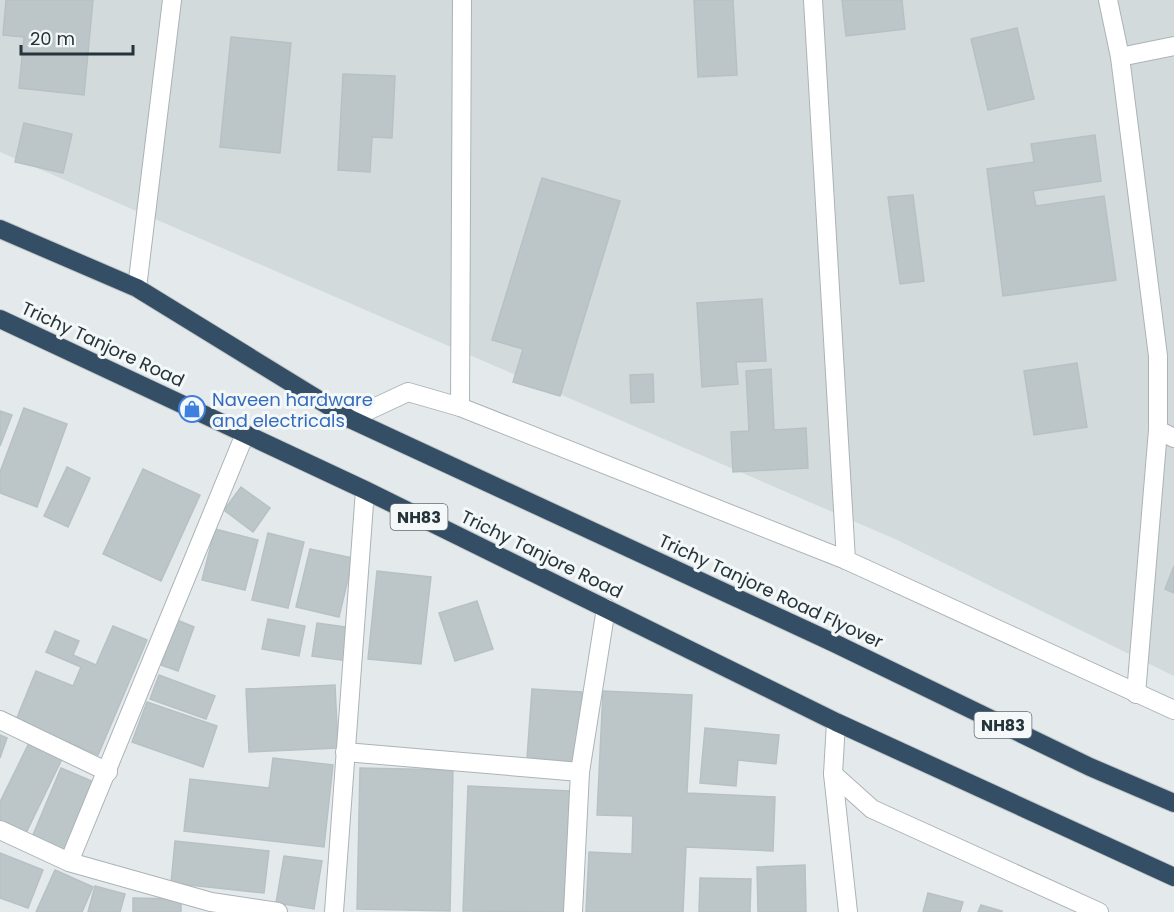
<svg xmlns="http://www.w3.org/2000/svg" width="1174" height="912" font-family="Poppins,sans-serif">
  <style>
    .built { fill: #d2dadb }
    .building { fill: #bcc6c9; stroke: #b7c1c5; stroke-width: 1.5 }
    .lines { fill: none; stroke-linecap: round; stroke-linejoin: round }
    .minor-casing { stroke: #abb3b7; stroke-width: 20 }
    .highway-casing { stroke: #c2c6c8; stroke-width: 20 }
    .minor { stroke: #fff; stroke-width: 18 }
    .highway { stroke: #344f65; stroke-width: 18 }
    .labels { text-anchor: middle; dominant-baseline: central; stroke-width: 6; stroke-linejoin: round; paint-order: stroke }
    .shield { fill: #f4f8f8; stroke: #636e74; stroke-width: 1.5 }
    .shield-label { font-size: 16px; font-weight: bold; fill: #25333b }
    .street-label { font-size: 18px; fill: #25333b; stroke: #f4f8f8 }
    .shop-label { font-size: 18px; fill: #366cbe; stroke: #f4f8f8; text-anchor: start }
  </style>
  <rect width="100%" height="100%" fill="#e4eaec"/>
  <path class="built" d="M0,0H1174V676L895,539L0,152Z"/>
  <g class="building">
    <path d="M6,0H93L84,95L19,88L24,37L3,35Z"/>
    <path d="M694,0H733L737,75L698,77Z"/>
    <path d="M842,0H902L905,29L846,36Z"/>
    <path d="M1017,28L1034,99L988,110L971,39Z"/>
    <path d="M231,37L291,43L280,153L220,147Z"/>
    <path d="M343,74L395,76L392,138L372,137L370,172L338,170Z"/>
    <path d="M24,123L72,134L63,173L15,162Z"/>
    <path d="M1095,135L1101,181L1033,191L1036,206L1104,196L1116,280L1003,296L987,169L1034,162L1031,144Z"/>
    <path d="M542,178L620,201L560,396L513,382L523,349L492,340Z"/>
    <path d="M913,195L924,281L900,284L888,197Z"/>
    <path d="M762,299L766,361L736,362L738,384L702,387L697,303Z"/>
    <path d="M1077,363L1087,427L1034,435L1024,371Z"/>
    <path d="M771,369L774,430L806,428L808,468L733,472L731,432L749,431L746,371Z"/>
    <path d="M653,374L654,402L631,403L630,375Z"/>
    <path d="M24,408L67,424L37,507L0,493V472Z"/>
    <path d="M0,411L12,415L0,446Z"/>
    <path d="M67,467L90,478L68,527L44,516Z"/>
    <path d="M143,469L200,495L161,581L103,554Z"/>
    <path d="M241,487L270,508L253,532L224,510Z"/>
    <path d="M215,529L258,540L245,590L202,580Z"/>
    <path d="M268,533L304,542L288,608L252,600Z"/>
    <path d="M310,549L353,558L339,617L296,607Z"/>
    <path d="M1174,566V593L1165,589Z"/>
    <path d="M377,571L431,577L421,664L368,659Z"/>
    <path d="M477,601L493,649L455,661L439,613Z"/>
    <path d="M268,619L305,626L299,656L262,649Z"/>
    <path d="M177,620L194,627L178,671L161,665Z"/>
    <path d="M317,623L352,628L348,661L312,656Z"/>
    <path d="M113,626L147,640L98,755L16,720L36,671L73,686L81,667L46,652L55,631L79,641L73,655L96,665Z"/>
    <path d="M159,675L215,696L206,719L150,699Z"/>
    <path d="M335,685L338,748L249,752L246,689Z"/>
    <path d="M532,689L582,692L578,762L527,758Z"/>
    <path d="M603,691L692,695L687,793L775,797L773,851L686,847L683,912H586L589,852L632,854L633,816L597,815Z"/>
    <path d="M147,702L217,726L203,767L132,742Z"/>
    <path d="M705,728L779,735L776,764L738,760L736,786L700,783Z"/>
    <path d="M0,735L7,738L0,758Z"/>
    <path d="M29,743L62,759L26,833L0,821V802Z"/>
    <path d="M273,758L333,765L324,847L184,831L190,779L269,788Z"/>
    <path d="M61,768L96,783L67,852L32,837Z"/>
    <path d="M360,768L453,770L450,911L357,909Z"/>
    <path d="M468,786L570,791L564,912L463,911Z"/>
    <path d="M175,841L269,851L264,893L171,883Z"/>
    <path d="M0,853L43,870L28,908L0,898Z"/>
    <path d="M284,856L322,861L314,909L276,903Z"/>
    <path d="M805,865L806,912H758L757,867Z"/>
    <path d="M55,870L93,887L82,912H36Z"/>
    <path d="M700,878L751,879L750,912H699Z"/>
    <path d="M95,886L125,894L120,912H88Z"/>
    <path d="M928,893L963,902L960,912H923Z"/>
    <path d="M133,898L181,899V912H133Z"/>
    <path d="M981,905L1002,911V912H978Z"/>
  </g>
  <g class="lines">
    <defs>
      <g id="minor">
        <path d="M813,0L846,560"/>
        <path d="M1108,0L1120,57L1158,356V430L1136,694"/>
        <path d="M1120,57L1174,46"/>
        <path d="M137,288L172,0"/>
        <path d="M460,407L462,0"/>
        <path d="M350,419L408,392L460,407L846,560L1174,710"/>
        <path d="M1158,430L1174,438"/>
        <path d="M0,720L108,772"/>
        <path d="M836,722L833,774L848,912"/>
        <path d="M345,752L580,772"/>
        <path d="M833,774L872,809L1099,912"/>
        <path d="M0,830L69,862L211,902L278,912"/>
        <path d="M69,862L245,434"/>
        <path d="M334,912L365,490"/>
        <path d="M573,912L580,772L606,608"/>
      </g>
      <g id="highway">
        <path d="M0,229L137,288L350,419L834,643L1090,767L1174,803"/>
        <path d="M0,319L365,490L836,722L1174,877"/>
      </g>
    </defs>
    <use href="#minor" class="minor-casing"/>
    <use href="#highway" class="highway-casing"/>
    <use href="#minor" class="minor"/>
    <use href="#highway" class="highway"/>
  </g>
  <defs>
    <symbol id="shop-ring" viewBox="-11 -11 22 22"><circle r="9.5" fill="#f4f8f8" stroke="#3f7fe0" stroke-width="1.5"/><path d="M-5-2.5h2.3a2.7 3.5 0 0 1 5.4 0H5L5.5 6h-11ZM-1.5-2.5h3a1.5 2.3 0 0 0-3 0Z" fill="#3f7fe0"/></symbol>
  </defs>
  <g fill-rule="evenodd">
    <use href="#shop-ring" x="177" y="394" width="30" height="30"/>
  </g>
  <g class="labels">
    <g class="shield">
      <rect x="390.5" y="504" width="57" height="26" rx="4.5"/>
      <rect x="974.5" y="712" width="57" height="26" rx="4.5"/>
    </g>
    <g class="shield-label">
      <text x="419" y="517">NH83</text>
      <text x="1003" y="725">NH83</text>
    </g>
    <g class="street-label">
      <text transform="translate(103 344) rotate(25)">Trichy Tanjore Road</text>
      <text transform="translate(542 554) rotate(26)">Trichy Tanjore Road</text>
      <text transform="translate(771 591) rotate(25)">Trichy Tanjore Road Flyover</text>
    </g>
    <g class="shop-label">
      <text x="212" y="399">Naveen hardware<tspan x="212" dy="21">and electricals</tspan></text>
    </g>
  </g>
  <path d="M21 45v9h112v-9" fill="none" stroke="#25333b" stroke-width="3"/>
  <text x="30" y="45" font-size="18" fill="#25333b" stroke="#f4f8f8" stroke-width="4.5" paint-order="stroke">20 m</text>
</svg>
